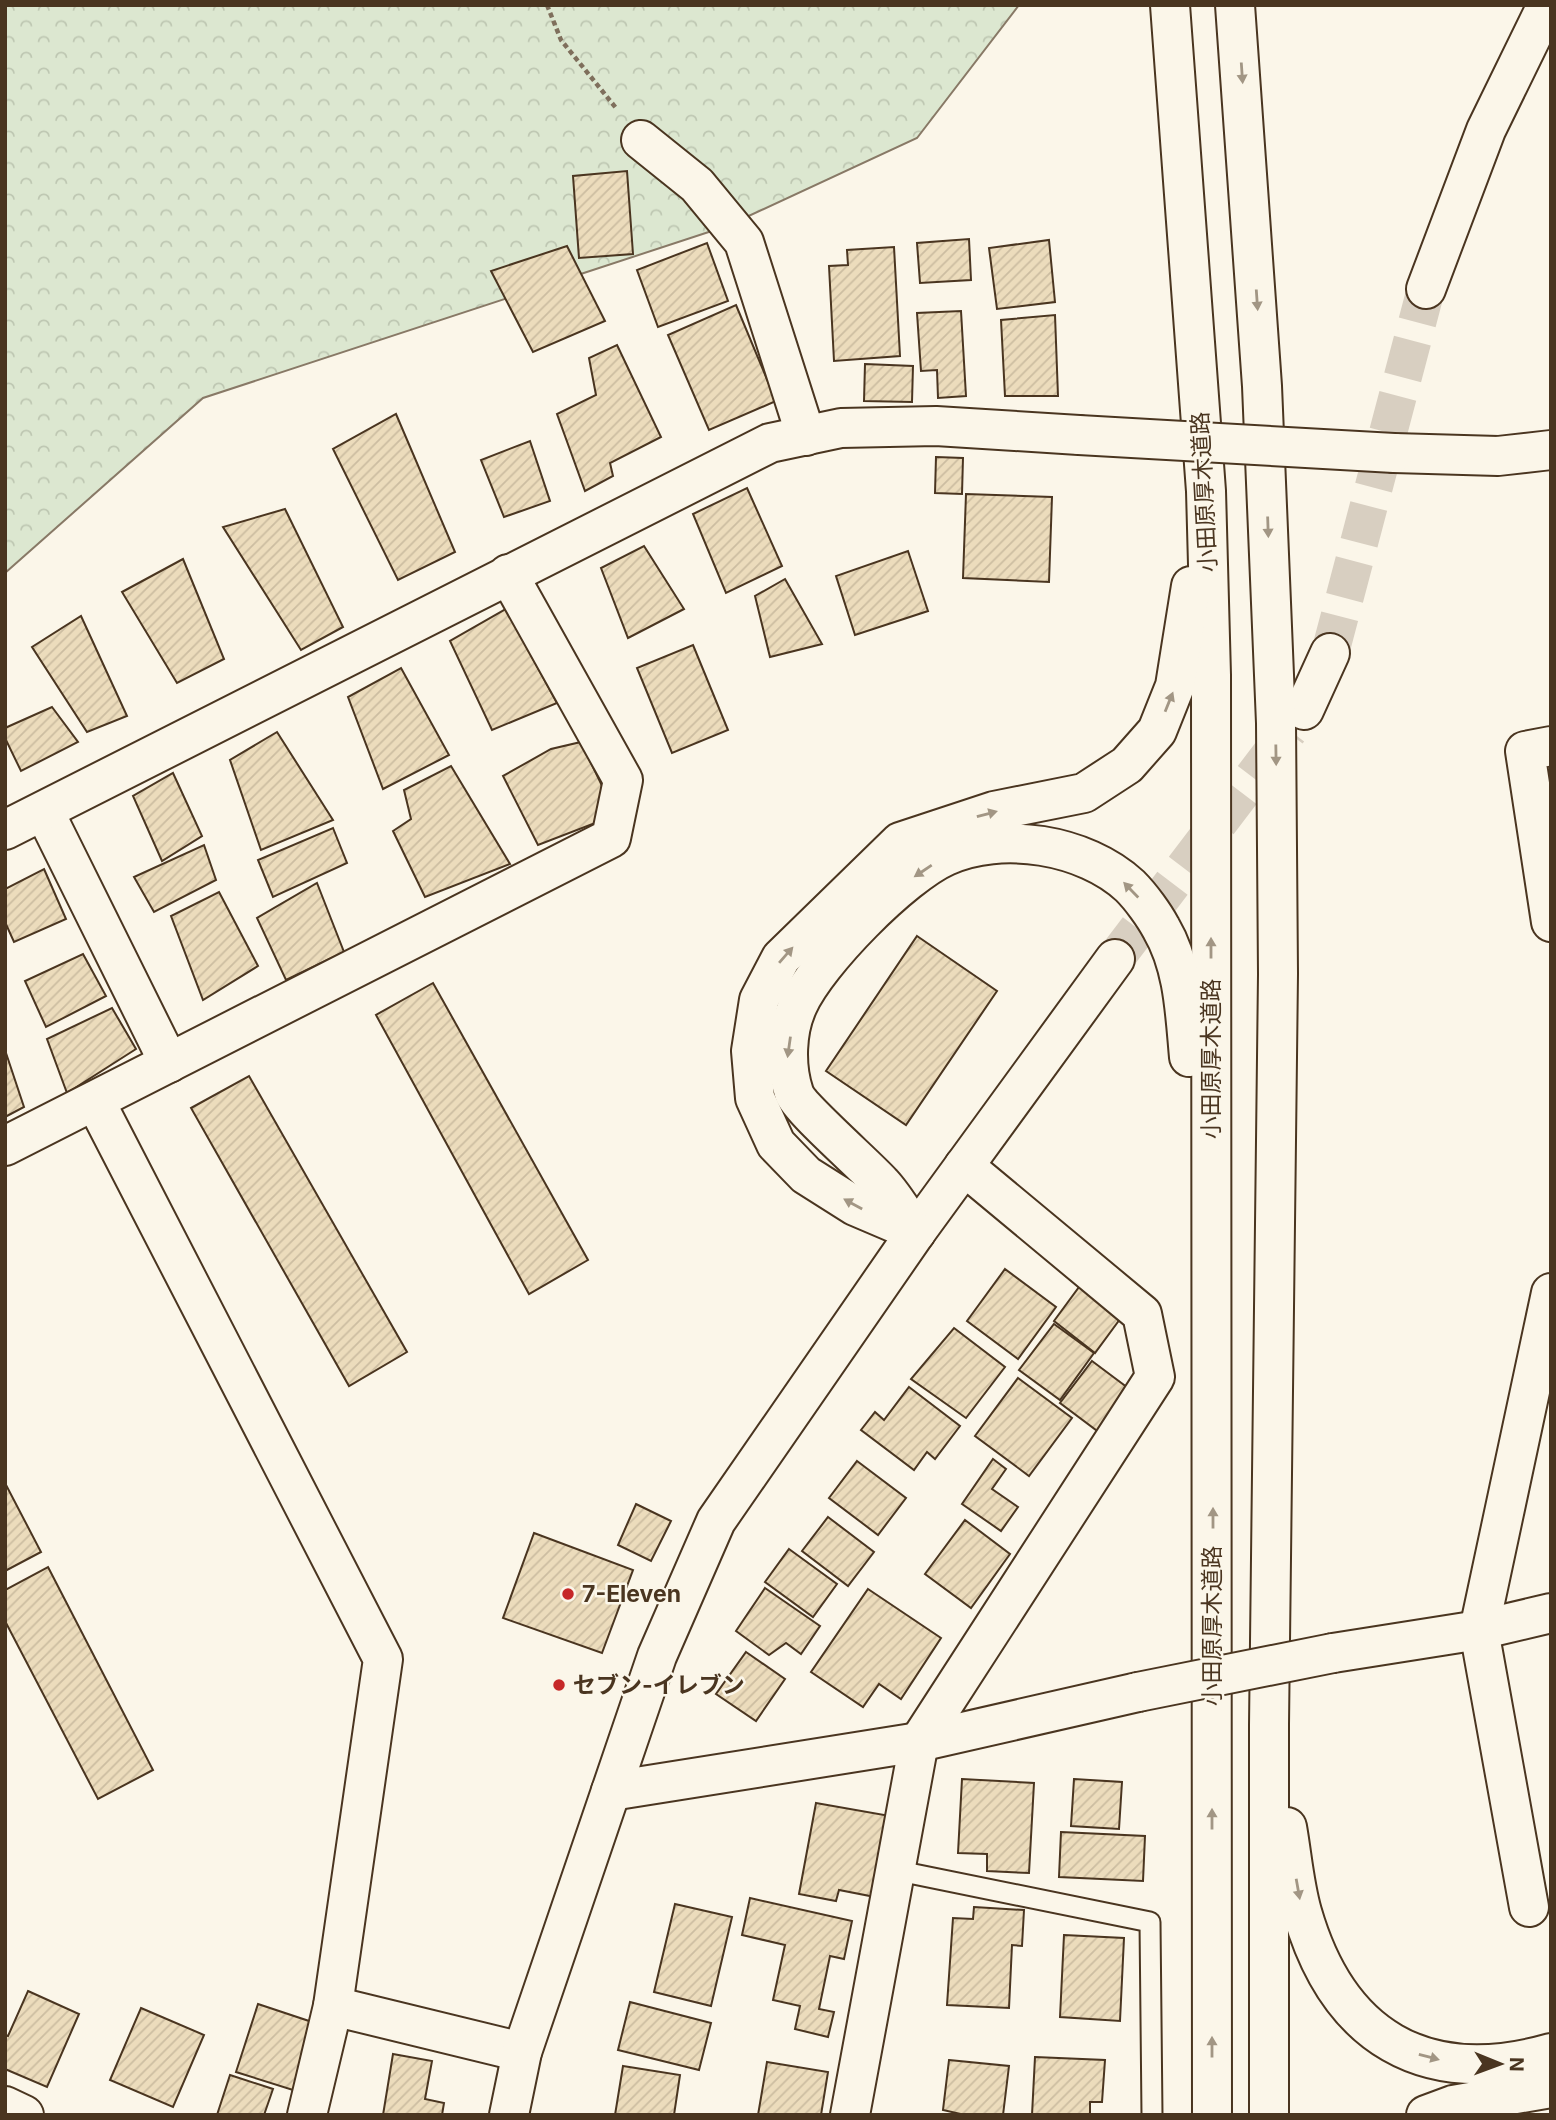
<svg xmlns="http://www.w3.org/2000/svg" width="1556" height="2120" font-family="Inter,'Noto Sans JP',sans-serif">
  <style>
    .forest { fill: url(#forest-crowns); stroke: #887966; stroke-width: 2 }
    .building { fill: url(#building-hatch); stroke: #4a3520; stroke-width: 2 }
    .lines { fill: none; stroke-linecap: round; stroke-linejoin: round }
    .secondary-tunnel { stroke: #d8cfc1; stroke-width: 38; stroke-dasharray: 38 19; stroke-linecap: butt }
    .lane-casing { stroke: #4a3520; stroke-width: 23 }
    .street-casing { stroke: #4a3520; stroke-width: 42 }
    .secondary-casing { stroke: #4a3520; stroke-width: 42 }
    .highway-casing { stroke: #4a3520; stroke-width: 42 }
    .path { stroke: #7f6f5c; stroke-width: 4.5; stroke-dasharray: 5 3.5; stroke-linecap: butt }
    .lane { stroke: #fbf6e9; stroke-width: 19 }
    .street { stroke: #fbf6e9; stroke-width: 38 }
    .secondary { stroke: #fbf6e9; stroke-width: 38 }
    .highway { stroke: #fbf6e9; stroke-width: 38 }
    .secondary-bridge-casing { stroke: #4a3520; stroke-width: 42; stroke-linecap: butt }
    .secondary-bridge { stroke: #fbf6e9; stroke-width: 38 }
    .oneway { fill: #a29684 }
    .poi-dot { fill: #c62828; stroke: #fbf6e9; stroke-width: 2.5 }
    .labels { text-anchor: middle; dominant-baseline: central; stroke-width: 5; stroke-linejoin: round; paint-order: stroke }
    .street-label { font-size: 23px; fill: #4a3520; stroke: #fbf6e9 }
    .poi-label { font-size: 23px; font-weight: bold; fill: #4a3520; stroke: #fbf6e9; text-anchor: start }
  </style>
  <defs>
    <pattern id="forest-crowns" width="20" height="18" patternUnits="userSpaceOnUse" patternTransform="scale(1.75)"><rect width="20" height="18" fill="#dce7d0"/><path d="M2 6a3 3 0 1 1 6 0M12 15a3 3 0 1 1 6 0" fill="none" stroke="#bec7b2"/></pattern>
    <pattern id="building-hatch" width="6" height="6" patternUnits="userSpaceOnUse" patternTransform="scale(1.75)"><rect width="6" height="6" fill="#ecdcbc"/><path d="M-1 1l2-2M0 6l6-6M5 7l2-2" fill="none" stroke="#ccbda1"/></pattern>
  </defs>
  <rect width="100%" height="100%" fill="#fbf6e9"/>
  <path class="forest" d="M5,5H1019L917,138L727,226L203,398L5,573Z"/>
  <g class="building">
    <path d="M627,171L633,254L579,258L573,176Z"/>
    <path d="M969,239L971,280L920,283L917,243Z"/>
    <path d="M1049,240L1055,302L997,309L989,248Z"/>
    <path d="M707,243L728,301L658,327L637,270Z"/>
    <path d="M567,246L605,321L533,352L491,271Z"/>
    <path d="M894,247L900,356L834,361L829,266L848,265L847,250Z"/>
    <path d="M736,305L776,401L709,430L668,335Z"/>
    <path d="M961,311L966,396L938,398L937,370L921,371L917,313Z"/>
    <path d="M1055,315L1058,396H1005L1001,320Z"/>
    <path d="M617,345L661,437L610,463L613,476L585,491L557,414L596,395L589,358Z"/>
    <path d="M865,364L913,366L912,402L864,401Z"/>
    <path d="M396,414L455,552L398,580L333,449Z"/>
    <path d="M530,441L550,501L504,517L481,460Z"/>
    <path d="M936,457L963,458L962,494L935,493Z"/>
    <path d="M747,488L782,566L726,593L693,514Z"/>
    <path d="M966,494L1052,497L1049,582L963,578Z"/>
    <path d="M285,509L343,627L301,650L223,527Z"/>
    <path d="M644,546L684,609L628,638L601,568Z"/>
    <path d="M908,551L928,611L855,635L836,576Z"/>
    <path d="M183,559L224,659L177,683L122,592Z"/>
    <path d="M785,579L822,644L770,657L755,596Z"/>
    <path d="M506,609L557,703L492,730L450,641Z"/>
    <path d="M81,616L127,716L87,732L32,647Z"/>
    <path d="M693,645L728,730L672,753L637,668Z"/>
    <path d="M401,668L449,755L383,789L348,697Z"/>
    <path d="M52,707L78,742L21,771L5,738V728Z"/>
    <path d="M277,732L333,820L261,850L230,760Z"/>
    <path d="M581,742L616,815L538,845L503,776L551,749Z"/>
    <path d="M451,766L510,864L425,897L393,831L411,819L404,790Z"/>
    <path d="M173,773L202,836L162,861L133,796Z"/>
    <path d="M333,828L347,863L273,897L258,860Z"/>
    <path d="M204,845L216,880L154,912L134,877Z"/>
    <path d="M44,869L66,919L14,942L5,922V889Z"/>
    <path d="M317,883L344,952L286,980L257,918Z"/>
    <path d="M219,892L258,966L203,1000L171,916Z"/>
    <path d="M917,936L997,991L906,1125L826,1071Z"/>
    <path d="M83,954L106,996L46,1027L25,981Z"/>
    <path d="M433,983L588,1260L529,1294L376,1015Z"/>
    <path d="M112,1008L136,1049L67,1093L47,1039Z"/>
    <path d="M6,1053L24,1107L5,1117V1053Z"/>
    <path d="M249,1076L407,1352L349,1386L191,1108Z"/>
    <path d="M1005,1269L1056,1307L1018,1359L967,1321Z"/>
    <path d="M1082,1283L1123,1315L1095,1353L1054,1321Z"/>
    <path d="M1054,1324L1094,1353L1060,1400L1019,1370Z"/>
    <path d="M954,1328L1005,1367L966,1418L911,1379Z"/>
    <path d="M1092,1361L1136,1394L1104,1436L1060,1403Z"/>
    <path d="M1018,1378L1072,1418L1029,1476L975,1436Z"/>
    <path d="M909,1387L960,1426L935,1459L927,1452L914,1470L861,1430L875,1412L884,1420Z"/>
    <path d="M993,1459L1006,1469L992,1489L1018,1507L1001,1531L962,1504Z"/>
    <path d="M857,1461L906,1498L878,1535L829,1498Z"/>
    <path d="M5,1483L41,1552L5,1571Z"/>
    <path d="M636,1504L671,1521L651,1561L618,1545Z"/>
    <path d="M828,1517L874,1552L848,1586L802,1551Z"/>
    <path d="M965,1520L1010,1554L971,1608L925,1574Z"/>
    <path d="M534,1533L633,1570L602,1653L503,1618Z"/>
    <path d="M789,1549L837,1584L813,1617L765,1582Z"/>
    <path d="M48,1567L153,1770L98,1799L5,1621V1590Z"/>
    <path d="M765,1588L820,1626L801,1654L786,1643L769,1655L736,1631Z"/>
    <path d="M868,1589L941,1638L901,1699L879,1684L863,1707L811,1672Z"/>
    <path d="M746,1652L785,1679L756,1721L716,1694Z"/>
    <path d="M962,1779L1034,1783L1029,1873L987,1871V1854L958,1853Z"/>
    <path d="M1074,1779L1122,1782L1119,1829L1071,1826Z"/>
    <path d="M816,1803L890,1816L875,1897L839,1890L836,1901L799,1894Z"/>
    <path d="M1061,1832L1145,1836L1143,1881L1059,1877Z"/>
    <path d="M750,1898L852,1921L844,1959L830,1956L819,2009L834,2012L828,2037L795,2029L800,2006L773,2000L785,1945L742,1935Z"/>
    <path d="M675,1904L732,1917L711,2006L654,1992Z"/>
    <path d="M974,1907L1024,1910L1022,1946L1012,1945L1009,2008L947,2005L953,1918L973,1919Z"/>
    <path d="M1064,1935L1124,1938L1120,2021L1060,2017Z"/>
    <path d="M28,1991L79,2014L47,2087L5,2069V2035L8,2036Z"/>
    <path d="M630,2002L711,2023L699,2070L618,2050Z"/>
    <path d="M258,2004L315,2023L293,2090L236,2072Z"/>
    <path d="M141,2008L204,2035L173,2107L110,2080Z"/>
    <path d="M393,2054L432,2061L425,2099L444,2103L442,2115H383Z"/>
    <path d="M1035,2057L1105,2060L1102,2102H1090V2115H1032Z"/>
    <path d="M949,2060L1009,2066L1003,2115H965L943,2110Z"/>
    <path d="M767,2062L828,2072L821,2115H758Z"/>
    <path d="M623,2066L680,2075L674,2115H615Z"/>
    <path d="M230,2075L273,2089L264,2115H217Z"/>
  </g>
  <g class="lines">
    <g class="secondary-tunnel">
      <path d="M1330,653L1426,289"/>
      <path d="M1115,959L1289,730"/>
    </g>
    <defs>
      <path id="lane" d="M894,1870L1150,1922L1152,2115"/>
      <g id="street">
        <path d="M641,140L697,185L744,242L806,436"/>
        <path d="M1551,746L1525,751L1551,922"/>
        <path d="M44,811L169,1063"/>
        <path d="M95,1101L383,1659L333,2006L307,2115"/>
        <path d="M5,1146L611,838L623,780L508,574"/>
        <path d="M1529,1907L1479,1630L1551,1293"/>
        <path d="M333,2006L522,2052"/>
        <path d="M5,2106L24,2115"/>
        <path d="M850,2115L919,1742L1155,1377L1142,1314L964,1166"/>
      </g>
      <g id="secondary">
        <path d="M1426,289L1486,130L1547,5"/>
        <path d="M1394,453L1498,456L1551,450"/>
        <path d="M1304,710L1330,653"/>
        <path d="M5,830L770,443L841,428L936,426L1079,435"/>
        <path d="M1333,1653L1479,1630L1551,1613"/>
        <path d="M611,1791L919,1742L1138,1692"/>
        <path d="M509,2115L522,2052L657,1656L716,1521L916,1232L1115,959"/>
      </g>
      <g id="highway">
        <path d="M1170,5L1206,491L1211,675L1212,2115"/>
        <path d="M1235,5L1262,386L1276,723L1278,974L1269,1725V2115"/>
        <path d="M916,1232C905,1216 895,1198 882,1184C867,1167 799,1108 794,1093C785,1066 786,1031 798,1005C817,962 903,875 946,856C1001,831 1085,844 1130,886C1141,897 1154,915 1161,928C1184,967 1185,1014 1189,1057"/>
        <path d="M916,1232L855,1206L806,1175L776,1144L755,1098L751,1051L759,1000L781,958L900,842L994,811L1084,793L1127,765L1157,731L1175,686L1191,586"/>
        <path d="M1287,1827C1292,1855 1294,1884 1302,1912C1338,2037 1424,2089 1551,2053"/>
        <path d="M1426,2115L1453,2105L1551,2088"/>
      </g>
    </defs>
    <use href="#lane" class="lane-casing"/>
    <use href="#street" class="street-casing"/>
    <use href="#secondary" class="secondary-casing"/>
    <use href="#highway" class="highway-casing"/>
    <path class="path" d="M547,5L561,40L616,108"/>
    <use href="#lane" class="lane"/>
    <use href="#street" class="street"/>
    <use href="#secondary" class="secondary"/>
    <use href="#highway" class="highway"/>
    <defs>
      <g id="secondary-bridge">
        <path d="M1079,435L1394,453"/>
        <path d="M1138,1692L1333,1653"/>
      </g>
    </defs>
    <use href="#secondary-bridge" class="secondary-bridge-casing"/>
    <use href="#secondary-bridge" class="secondary-bridge"/>
  </g>
  <defs><path id="oneway-solid" d="M-6-.8H1V-3.2L6.5 0L1 3.2V.8H-6Z" transform="scale(1.75)"/></defs>
  <g class="oneway">
    <use href="#oneway-solid" transform="translate(1242 73) rotate(86)"/>
    <use href="#oneway-solid" transform="translate(1257 300) rotate(86)"/>
    <use href="#oneway-solid" transform="translate(1268 527) rotate(88)"/>
    <use href="#oneway-solid" transform="translate(1169 702) rotate(-68)"/>
    <use href="#oneway-solid" transform="translate(1276 755) rotate(89)"/>
    <use href="#oneway-solid" transform="translate(987 814) rotate(-15)"/>
    <use href="#oneway-solid" transform="translate(923 871) rotate(146)"/>
    <use href="#oneway-solid" transform="translate(1131 890) rotate(-134)"/>
    <use href="#oneway-solid" transform="translate(1211 948) rotate(-90)"/>
    <use href="#oneway-solid" transform="translate(786 955) rotate(-49)"/>
    <use href="#oneway-solid" transform="translate(789 1047) rotate(98)"/>
    <use href="#oneway-solid" transform="translate(853 1204) rotate(-151)"/>
    <use href="#oneway-solid" transform="translate(1213 1518) rotate(-90)"/>
    <use href="#oneway-solid" transform="translate(1212 1819) rotate(-90)"/>
    <use href="#oneway-solid" transform="translate(1298 1889) rotate(80)"/>
    <use href="#oneway-solid" transform="translate(1212 2047) rotate(-90)"/>
    <use href="#oneway-solid" transform="translate(1429 2057) rotate(15)"/>
  </g>
  <g class="poi-dot">
    <circle cx="568" cy="1594" r="7"/>
    <circle cx="559" cy="1685" r="7"/>
  </g>
  <g class="labels">
    <g class="street-label">
      <text transform="translate(1204 492) rotate(-93)">小田原厚木道路</text>
      <text transform="translate(1211 1059) rotate(-90)">小田原厚木道路</text>
      <text transform="translate(1212 1626) rotate(-90)">小田原厚木道路</text>
    </g>
    <g class="poi-label">
      <text x="582" y="1594">7-Eleven</text>
      <text x="573" y="1685">セブン-イレブン</text>
    </g>
  </g>
  <rect width="1556" height="2120" fill="none" stroke="#4a3520" stroke-width="14"/>
  <g transform="translate(1500 2064) rotate(91)" stroke="#fbf6e9" stroke-width="5" paint-order="stroke">
  <path d="M0-5L12 26L0 18L-12 26Z" fill="#4a3520"/>
  <text y="-10" font-size="19" font-weight="bold" text-anchor="middle" fill="#4a3520">N</text>
  </g>
</svg>
